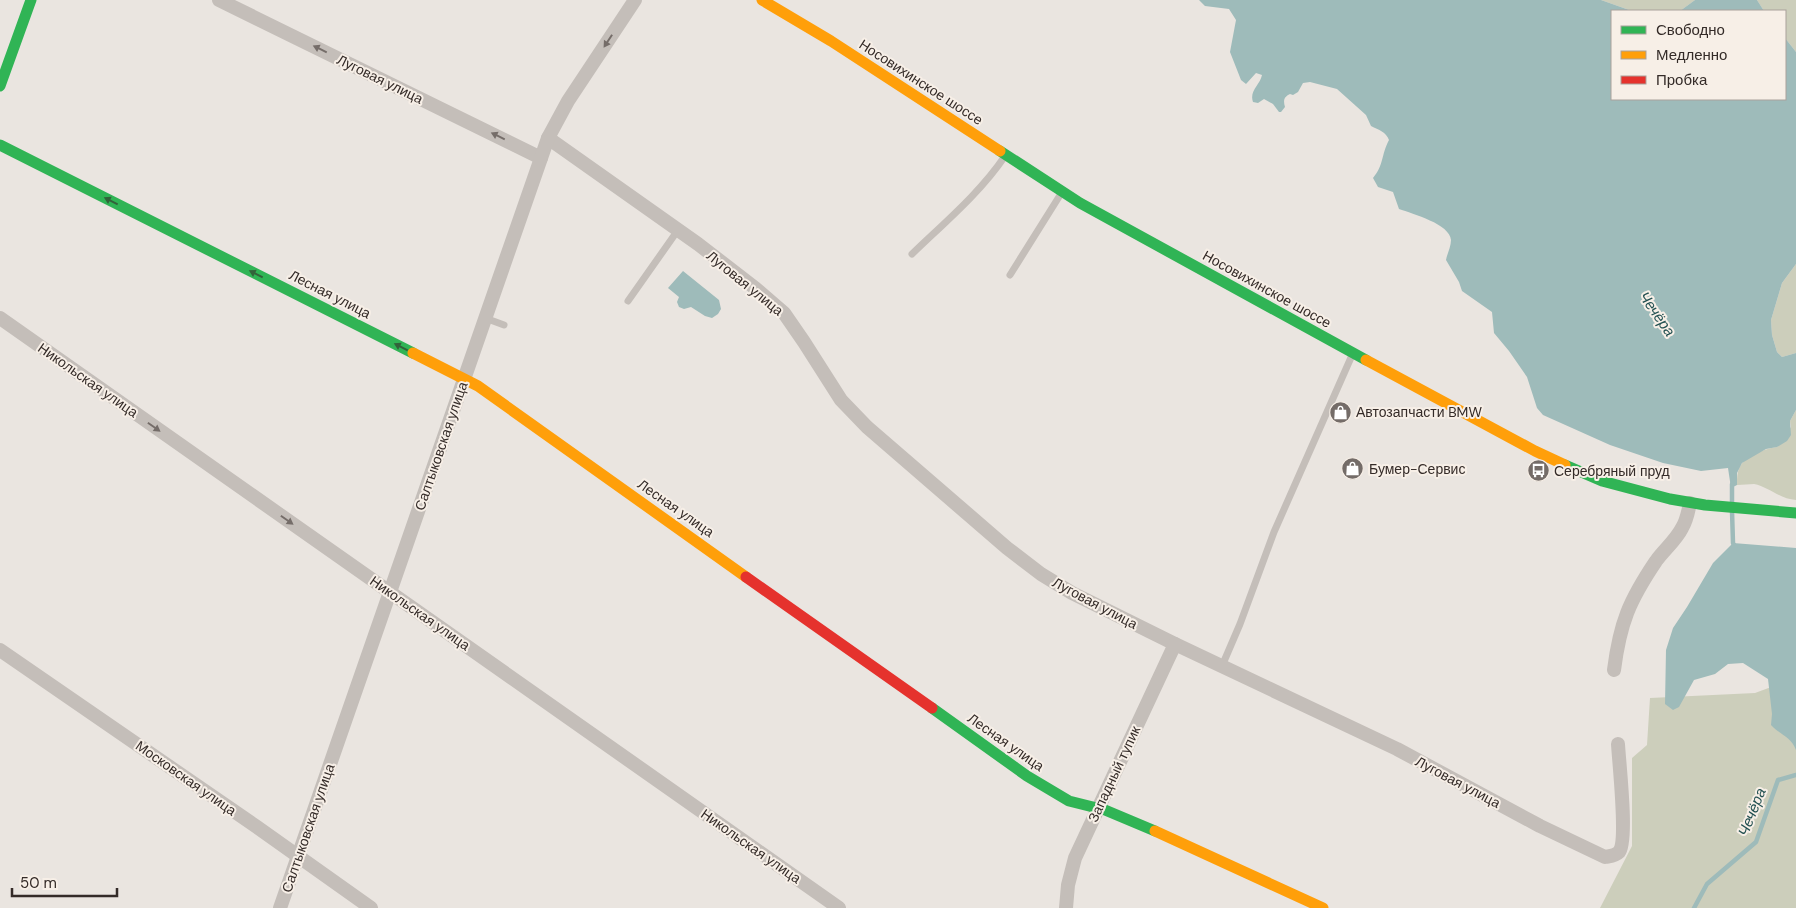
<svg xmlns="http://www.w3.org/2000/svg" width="1796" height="908" font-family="'DM Sans',sans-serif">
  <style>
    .green { fill: #cccebb }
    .water { fill: #9ebbba }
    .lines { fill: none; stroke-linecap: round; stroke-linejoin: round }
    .stream { stroke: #9ebbba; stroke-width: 4.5 }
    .lane { stroke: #c4beb9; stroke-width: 7 }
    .street { stroke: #c4beb9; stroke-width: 14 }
    .fast { stroke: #30b455; stroke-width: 11 }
    .slow { stroke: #ff9f0a; stroke-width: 11 }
    .jam { stroke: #e5322d; stroke-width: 11 }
    .oneway { fill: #756d69 }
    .oneway2 { fill: #32623a }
    .labels { text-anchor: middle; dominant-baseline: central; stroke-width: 4; stroke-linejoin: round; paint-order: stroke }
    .street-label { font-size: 14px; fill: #342b28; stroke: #f7efe7 }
    .poi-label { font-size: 14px; fill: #342b28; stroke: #f7efe7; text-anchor: start }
    .water-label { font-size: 15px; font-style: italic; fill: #225051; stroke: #f7efe7 }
  </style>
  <rect width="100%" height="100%" fill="#eae5e0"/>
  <g class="green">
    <path d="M1601,0H1695L1680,11H1632Z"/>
    <path d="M1757,0H1796V52L1785,38V11H1764Z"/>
    <path d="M1796,264V353L1782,357L1777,352L1772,335L1771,320L1782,283Z"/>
    <path d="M1796,410V500C1780,499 1769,487 1754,484C1749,484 1743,485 1737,485C1737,478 1737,471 1741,465C1746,456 1767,448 1777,447L1791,427L1790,421Z"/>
    <path d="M1796,678V908H1600L1632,846V758L1647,745L1650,698L1755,693Z"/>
  </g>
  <g class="water">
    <path d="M1199,0H1601L1632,11H1612V99H1785V38L1796,52V264L1782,283L1771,320L1772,335L1777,352L1782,357L1796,353V410L1790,421L1791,435L1787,441L1777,447L1766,449L1742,463L1737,473V485L1731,488L1728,468L1701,471L1663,463L1610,445L1543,415L1537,408L1527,377L1509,351L1494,333L1492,312L1462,291L1459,282L1446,260C1447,254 1451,247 1451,240C1450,224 1413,214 1399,209L1393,192L1378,187L1373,178C1384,165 1381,155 1389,140C1386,132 1379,130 1371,126L1366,115L1337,89L1310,82L1303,83L1298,92L1293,95L1290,94C1284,97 1283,100 1285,107L1281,112H1279L1273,104L1264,99L1258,103L1253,102C1249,91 1260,85 1262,75L1256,73L1246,84L1241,80L1230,52L1236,20L1229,9L1205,6Z"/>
    <path d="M1695,0H1757L1764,11H1680Z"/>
    <path d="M683,271L719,300L721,309L718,314L712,318L705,316L691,307L684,309L679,307L677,302L679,297L668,288Z"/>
    <path d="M1733,543L1796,548V750C1791,736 1780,735 1771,725L1772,714L1768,679L1743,663L1728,664L1715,674L1694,680L1679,707L1673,710L1665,704L1666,650L1673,628L1687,607L1713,563Z"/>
  </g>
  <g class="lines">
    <g class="stream">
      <path d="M1732,503V484"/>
      <path d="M1732,511L1733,543L1735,547"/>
      <path d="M1694,908L1707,884L1756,842L1778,780L1796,775"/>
    </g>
    <g class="lane">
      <path d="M912,254C944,223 980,193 1005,156"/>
      <path d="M1010,275L1062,192"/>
      <path d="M628,301L678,230"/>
      <path d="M485,318L504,325"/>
      <path d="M1222,666L1240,624L1274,532L1353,353"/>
    </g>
    <g class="street">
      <path d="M219,0L541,158"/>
      <path d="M548,138L698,244L755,288L784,313L804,342L841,400L867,427L1007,548L1041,574L1072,593L1175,644L1397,749L1540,826L1605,857C1610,856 1615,856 1619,852C1628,841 1619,763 1618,744"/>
      <path d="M0,318L839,908"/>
      <path d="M0,650L257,827L371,908"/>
      <path d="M1614,670C1620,623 1629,601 1656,561C1664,550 1676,540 1682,528C1687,520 1688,512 1690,503"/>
      <path d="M280,908L548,138L568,101L635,0"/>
      <path d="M1066,908L1068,885L1075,858L1175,644"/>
    </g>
    <g class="fast">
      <path d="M0,86L31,0"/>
      <path d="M0,145L413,353"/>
      <path d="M1000,151L1080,203L1366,360"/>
      <path d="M1565,465L1602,481L1670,499L1705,505L1796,513"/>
      <path d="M932,708L1027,776L1069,801L1105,810L1155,831"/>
    </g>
    <g class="slow">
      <path d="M762,0L831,41L1000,151"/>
      <path d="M413,353L478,386L746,577"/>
      <path d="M1366,360L1535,451L1565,465"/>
      <path d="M1155,831L1323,908"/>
    </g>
    <path class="jam" d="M746,577L932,708"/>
  </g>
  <defs><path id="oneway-solid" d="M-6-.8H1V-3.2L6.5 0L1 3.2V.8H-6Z" transform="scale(1.25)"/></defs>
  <g class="oneway">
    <use href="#oneway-solid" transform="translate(608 41) rotate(123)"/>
    <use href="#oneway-solid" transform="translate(320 49) rotate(-154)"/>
    <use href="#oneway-solid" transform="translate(498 136) rotate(-154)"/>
    <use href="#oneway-solid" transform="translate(154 427) rotate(35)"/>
    <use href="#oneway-solid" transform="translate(287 520) rotate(35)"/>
  </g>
  <g class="oneway2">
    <use href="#oneway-solid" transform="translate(111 201) rotate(-153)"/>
    <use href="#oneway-solid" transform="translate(256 274) rotate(-153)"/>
    <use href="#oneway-solid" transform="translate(401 347) rotate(-153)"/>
  </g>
  <defs>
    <symbol id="shop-disc" viewBox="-11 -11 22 22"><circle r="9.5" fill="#746c68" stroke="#f7efe7"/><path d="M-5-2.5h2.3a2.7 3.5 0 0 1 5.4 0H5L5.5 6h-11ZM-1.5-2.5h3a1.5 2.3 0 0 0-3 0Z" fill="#fff"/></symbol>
    <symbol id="bus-disc" viewBox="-11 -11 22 22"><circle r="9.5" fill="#746c68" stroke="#f7efe7"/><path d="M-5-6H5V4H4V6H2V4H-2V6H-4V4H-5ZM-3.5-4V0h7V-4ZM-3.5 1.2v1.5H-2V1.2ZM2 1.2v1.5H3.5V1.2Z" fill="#fff"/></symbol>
  </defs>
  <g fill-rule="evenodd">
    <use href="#shop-disc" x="1328" y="400" width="25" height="25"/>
    <use href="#shop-disc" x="1340" y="456" width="25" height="25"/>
    <use href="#bus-disc" x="1526" y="458" width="25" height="25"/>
  </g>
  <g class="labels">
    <g class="street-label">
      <text transform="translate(380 79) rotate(26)">Луговая улица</text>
      <text transform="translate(921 82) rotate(33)">Носовихинское шоссе</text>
      <text transform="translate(745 283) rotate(39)">Луговая улица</text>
      <text transform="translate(1267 289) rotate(29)">Носовихинское шоссе</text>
      <text transform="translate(330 294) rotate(27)">Лесная улица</text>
      <text transform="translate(88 380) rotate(35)">Никольская улица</text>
      <text transform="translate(441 446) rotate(-71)">Салтыковская улица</text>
      <text transform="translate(676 508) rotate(35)">Лесная улица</text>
      <text transform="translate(1095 603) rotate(28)">Луговая улица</text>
      <text transform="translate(420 613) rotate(35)">Никольская улица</text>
      <text transform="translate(1006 742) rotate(35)">Лесная улица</text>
      <text transform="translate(1114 774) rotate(-65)">Западный тупик</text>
      <text transform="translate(186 778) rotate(35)">Московская улица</text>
      <text transform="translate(1458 782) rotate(28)">Луговая улица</text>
      <text transform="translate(308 828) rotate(-71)">Салтыковская улица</text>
      <text transform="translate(751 846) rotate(35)">Никольская улица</text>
    </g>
    <g class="poi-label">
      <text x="1356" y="412">Автозапчасти BMW</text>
      <text x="1369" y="469">Бумер-Сервис</text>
      <text x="1554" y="471">Серебряный пруд</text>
    </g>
    <g class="water-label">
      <text transform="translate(1657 314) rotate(55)">Чечёра</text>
      <text transform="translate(1752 812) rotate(-68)">Чечёра</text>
    </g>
  </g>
  <rect x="1611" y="10" width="175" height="90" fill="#f7efe7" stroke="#a9a19b"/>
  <rect x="1621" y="26" width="25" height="8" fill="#30b455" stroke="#a9a19b"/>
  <text x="1656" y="35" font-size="15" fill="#342b28">Свободно</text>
  <rect x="1621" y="51" width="25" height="8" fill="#ff9f0a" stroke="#a9a19b"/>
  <text x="1656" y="60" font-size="15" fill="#342b28">Медленно</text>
  <rect x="1621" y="76" width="25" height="8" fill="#e5322d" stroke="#a9a19b"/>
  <text x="1656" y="85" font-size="15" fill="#342b28">Пробка</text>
  <path d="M12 888v8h105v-8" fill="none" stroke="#342b28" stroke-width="2.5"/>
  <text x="20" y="888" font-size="15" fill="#342b28" stroke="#f7efe7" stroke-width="4" paint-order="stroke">50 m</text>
</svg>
